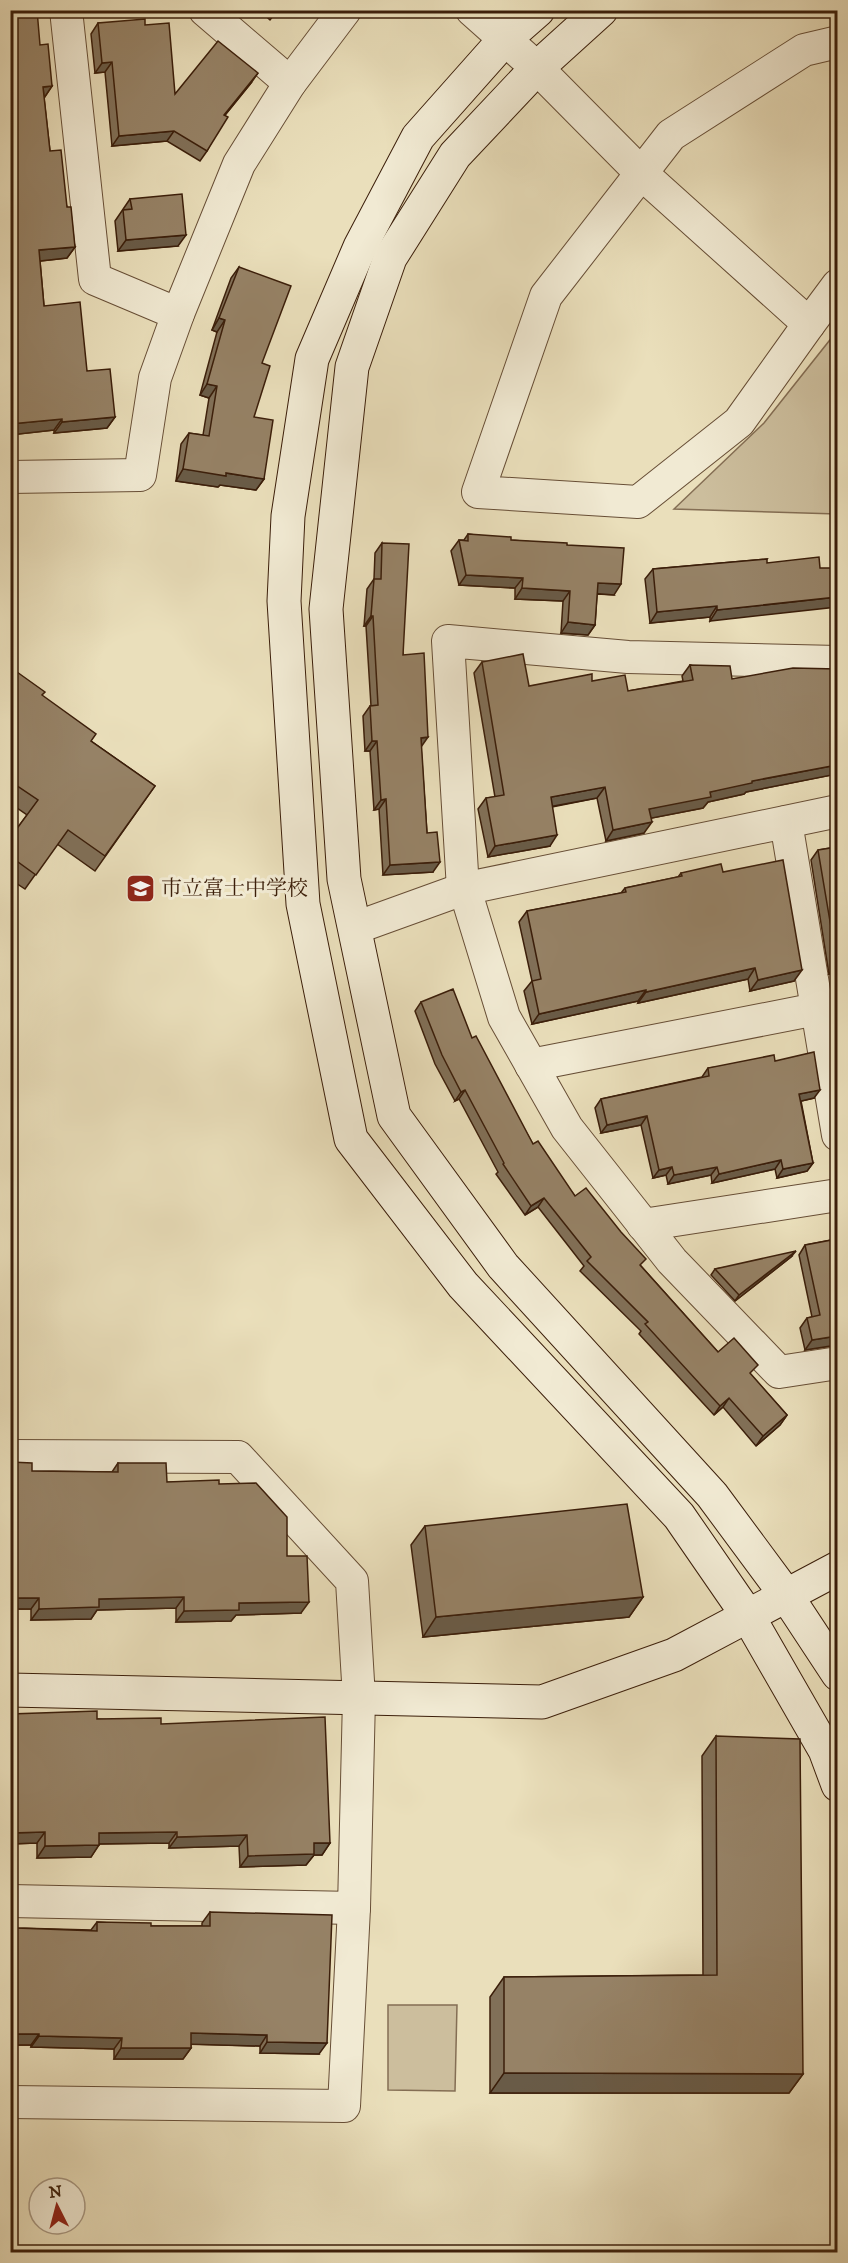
<svg xmlns="http://www.w3.org/2000/svg" width="848" height="2263" font-family="'IM FELL DW Pica','Noto Serif JP',serif">
  <style>
    .green { fill: #ccbe9d; stroke: #846e54; stroke-width: 1.5 }
    .lines { fill: none; stroke-linecap: round; stroke-linejoin: round }
    .street-casing { stroke: #674e36; stroke-width: 34 }
    .secondary-casing { stroke: #3b1e0a; stroke-width: 35 }
    .street { stroke: #f1ead3; stroke-width: 32 }
    .secondary { stroke: #f1ead3; stroke-width: 33 }
    .wall { fill: #817058; stroke: #3b1e0a; stroke-width: 1.5 }
    .shaded-wall { fill: #695b47; stroke: #3b1e0a; stroke-width: 1.5 }
    .building { fill: #968266; stroke: #3b1e0a; stroke-width: 1.5 }
    .labels { text-anchor: middle; dominant-baseline: central; stroke-width: 6; stroke-linejoin: round; paint-order: stroke }
    .poi-label { font-size: 21px; fill: #3b1e0a; stroke: #f1ead3; text-anchor: start }
  </style>
  <rect width="100%" height="100%" fill="#eadfbb"/>
  <filter id="stains"><feTurbulence type="fractalNoise" baseFrequency=".00333" numOctaves="4"/><feColorMatrix values="0 0 0 0 .2 0 0 0 0 .09 0 0 0 0 .02 0 0 0 .5 -.17"/></filter>
  <radialGradient id="worn" r=".72"><stop offset=".6" stop-color="#630" stop-opacity="0"/><stop offset="1" stop-color="#630" stop-opacity=".3"/></radialGradient>
  <g class="green">
    <path d="M837,331V514L674,509L764,423Z"/>
    <path d="M388,2005H457L455,2091L388,2090Z"/>
  </g>
  <g class="lines">
    <defs>
      <g id="street">
        <path d="M66,10L95,279L178,314"/>
        <path d="M205,10L290,83"/>
        <path d="M472,10L537,68L641,173L809,324L838,285"/>
        <path d="M809,324L739,422L638,502L478,492L546,296L671,135L804,50L838,42"/>
        <path d="M10,477L140,475L155,378L178,314L239,164L290,83L345,10"/>
        <path d="M838,662L628,657L448,641L463,889L466,893L504,1017L567,1128L672,1261L779,1372L838,1363"/>
        <path d="M786,822L838,1135"/>
        <path d="M355,928L463,889L838,811"/>
        <path d="M531,1065L837,1005"/>
        <path d="M643,1225L838,1195"/>
        <path d="M10,1456L238,1457L352,1581L359,1698L354,1908L10,1901"/>
        <path d="M10,2102L344,2106L354,1908"/>
      </g>
      <g id="secondary">
        <path d="M538,10L505,39L418,137L360,247L312,359L288,516L284,601L303,904L351,1139L463,1285L679,1516L748,1616L825,1750L838,1785"/>
        <path d="M601,10L537,68L455,155L390,258L352,367L326,609L344,879L394,1116L503,1266L712,1495L786,1595L838,1674"/>
        <path d="M10,1690L542,1702L674,1655L838,1568"/>
      </g>
    </defs>
    <use href="#street" class="street-casing"/>
    <use href="#secondary" class="secondary-casing"/>
    <use href="#street" class="street"/>
    <use href="#secondary" class="secondary"/>
  </g>
  <g class="wall">
    <path d="M10,10L40,45L52,86L44,98L50,151L67,207L75,247L67,258L40,261L44,306L87,371L115,417L107,428L54,433V430L10,435Z"/>
    <path d="M259,10H278L270,20Z"/>
    <path d="M98,23L145,25L175,94L251,83L225,115L207,151L200,161L167,141L112,146L105,72L95,73L91,34Z"/>
    <path d="M130,199L178,246L118,251L115,221Z"/>
    <path d="M239,267L262,363L254,417L264,479L256,490L220,485L218,487L176,481L181,444L189,433L203,435L209,398L200,395L217,332L212,330L231,278Z"/>
    <path d="M468,534L511,540L567,545L614,595L597,594L595,625L588,635L561,633L563,601L515,599V588L459,585L451,551L459,540H464Z"/>
    <path d="M382,543L421,747L427,833L433,872L383,875L379,809L374,810L370,751H365L363,716L370,706H371L366,626H364L367,589L374,579L375,553Z"/>
    <path d="M767,559L710,621V617L650,623L645,579L653,569Z"/>
    <path d="M482,662L529,686L592,681L628,691L683,681L682,676L690,665L732,679L837,669V774L746,792L744,794L708,802L703,808L651,818L644,833L606,841L597,798L552,807L550,846L488,857L478,809L486,798L495,797L474,673Z"/>
    <path d="M10,667L91,741L155,786L95,871L57,844L25,889L10,879V838L27,815L10,803Z"/>
    <path d="M837,847V972L829,974L811,860L818,850Z"/>
    <path d="M723,872L794,981L750,991L748,979L638,1003V1001L532,1024L524,991L532,981L519,922L527,911L621,893L625,888L678,877L681,873Z"/>
    <path d="M421,1002L472,1038L533,1144L575,1196L641,1266L718,1352L751,1375L787,1415L780,1425L756,1446L723,1407L714,1415L639,1334L641,1331L580,1271L584,1266L538,1207L525,1215L496,1174L498,1172L459,1099L455,1101L435,1064L415,1011Z"/>
    <path d="M775,1061L814,1098L801,1101L813,1163L807,1171L777,1178L775,1169L712,1183L711,1175L668,1184L666,1175L653,1178L641,1125L601,1133L595,1108L601,1099L702,1077L708,1068Z"/>
    <path d="M837,1239V1345L805,1350L800,1328L807,1318L812,1317L799,1255L805,1245Z"/>
    <path d="M791,1257L735,1301L711,1275L715,1269Z"/>
    <path d="M837,1427V1446L834,1432Z"/>
    <path d="M10,1462L32,1471L112,1472L118,1463L167,1482L219,1484L287,1556L301,1613L236,1615L231,1621L176,1622V1608L97,1610L91,1619L31,1620V1609H10Z"/>
    <path d="M425,1526L643,1597L629,1617L423,1637L411,1545Z"/>
    <path d="M10,1714L97,1719L161,1724L330,1843L322,1855H314L306,1865L240,1867L239,1846L169,1848V1843L99,1844L91,1857L37,1858V1843L10,1844Z"/>
    <path d="M716,1736L803,2074L789,2093H490V1997L504,1977L703,1975L702,1756Z"/>
    <path d="M210,1912L319,2054L260,2053V2046L191,2044V2048L183,2059H114V2049L31,2047V2045H10V1915L17,1928L91,1930L97,1922L151,1926H202V1923Z"/>
  </g>
  <g class="shaded-wall">
    <path d="M112,62L105,72L95,73L102,63Z"/>
    <path d="M258,73L251,83L217,125L224,115Z"/>
    <path d="M52,86L44,98L43,87Z"/>
    <path d="M174,131L167,141L112,146L119,136Z"/>
    <path d="M186,235L178,246L118,251L126,240Z"/>
    <path d="M75,247L67,258L31,262L39,250Z"/>
    <path d="M219,318L225,320L217,332L212,330Z"/>
    <path d="M207,384L217,386L209,398L200,395Z"/>
    <path d="M115,417L107,428L54,433L62,422Z"/>
    <path d="M62,419L54,430L10,435V424Z"/>
    <path d="M183,469L226,473L264,479L256,490L220,485L218,487L176,481Z"/>
    <path d="M466,575L523,578L515,588L459,585Z"/>
    <path d="M598,583L621,584L614,595L590,593Z"/>
    <path d="M522,588L570,591L563,601L515,599Z"/>
    <path d="M837,597V607L710,621L717,610Z"/>
    <path d="M717,606L710,617L650,623L657,612Z"/>
    <path d="M371,616H373L366,626H364Z"/>
    <path d="M568,622L595,625L588,635L561,633Z"/>
    <path d="M428,737L421,747V738Z"/>
    <path d="M372,741H377L370,751H365Z"/>
    <path d="M837,765V774L746,792L744,794L708,802L703,808L642,820L649,809L710,792L752,781Z"/>
    <path d="M605,787L597,798L543,808L551,797Z"/>
    <path d="M386,799L379,809L374,810L381,800Z"/>
    <path d="M652,822L644,833L606,841L613,830Z"/>
    <path d="M557,835L550,846L488,857L495,846Z"/>
    <path d="M440,862L433,872L383,875L390,865Z"/>
    <path d="M837,963V972L829,974Z"/>
    <path d="M755,968L748,979L638,1003L646,992Z"/>
    <path d="M802,970L794,981L750,991L758,980Z"/>
    <path d="M646,990L638,1001L532,1024L539,1014Z"/>
    <path d="M465,1090L459,1099L455,1101L461,1092Z"/>
    <path d="M820,1090L814,1098L793,1103L799,1094Z"/>
    <path d="M647,1116L641,1125L601,1133L607,1125Z"/>
    <path d="M781,1160L775,1169L712,1183L719,1174Z"/>
    <path d="M813,1163L807,1171L777,1178L783,1169Z"/>
    <path d="M672,1167L666,1175L653,1178L659,1170Z"/>
    <path d="M717,1167L711,1175L668,1184L674,1175Z"/>
    <path d="M544,1198L538,1207L525,1215L531,1206Z"/>
    <path d="M796,1251L791,1257L735,1301L739,1295Z"/>
    <path d="M837,1336V1345L805,1350L812,1340Z"/>
    <path d="M729,1398L723,1407L714,1415L720,1406Z"/>
    <path d="M787,1415L780,1425L756,1446L763,1436Z"/>
    <path d="M184,1597L176,1608L97,1610L91,1619L31,1620L39,1609L99,1599Z"/>
    <path d="M643,1597L629,1617L423,1637L436,1617Z"/>
    <path d="M10,1598H39L31,1609H10Z"/>
    <path d="M309,1602L301,1613L236,1615L231,1621L176,1622L184,1611L239,1603Z"/>
    <path d="M45,1832L37,1843L10,1844V1833Z"/>
    <path d="M177,1832L169,1843L91,1844L99,1833Z"/>
    <path d="M247,1835L239,1846L169,1848L177,1837Z"/>
    <path d="M314,1843H330L322,1855H314L306,1865L240,1867L248,1856Z"/>
    <path d="M99,1845L91,1857L37,1858L45,1846Z"/>
    <path d="M191,2033L267,2035L260,2046L183,2044Z"/>
    <path d="M10,2034H39L31,2045H10Z"/>
    <path d="M39,2036L122,2038L114,2049L31,2047Z"/>
    <path d="M267,2042L327,2043L319,2054L260,2053Z"/>
    <path d="M121,2048H191L183,2059H114Z"/>
    <path d="M504,2073L803,2074L789,2093H490Z"/>
  </g>
  <g class="building">
    <path d="M10,10H37L40,45L48,44L52,86L43,87L50,151L61,150L67,207H71L75,247L39,250L44,306L80,302L87,371L110,369L115,417L62,422V419L10,424Z"/>
    <path d="M145,19V25L169,23L175,94L218,41L258,73L224,115L228,117L207,151L174,131L119,136L112,62L102,63L98,23Z"/>
    <path d="M182,194L186,235L126,240L123,210L132,209L130,199Z"/>
    <path d="M239,267L291,286L262,363L270,366L254,417L273,420L264,479L226,473V476L183,469L189,433L209,436L217,386L207,384L225,320L219,318Z"/>
    <path d="M468,534L511,537V540L567,543V545L624,548L621,584L598,583L595,625L568,622L570,591L522,588L523,578L466,575L459,540L468,541Z"/>
    <path d="M382,543L409,544L403,655L424,653L428,737L421,738L427,833L437,832L440,862L390,865L386,799L381,800L377,741H372L370,706L378,705L373,616H371L374,579H381Z"/>
    <path d="M819,557L820,568H837V597L717,610V606L657,612L653,569L767,559V563Z"/>
    <path d="M523,654L529,686L592,674V681L625,675L628,691L693,680L690,665L730,666L732,679L793,668L837,669V765L752,781V783L710,792L711,797L649,809L652,822L613,830L605,787L551,797L557,835L495,846L486,798L504,795L482,662Z"/>
    <path d="M10,667L45,692L42,695L96,734L91,741L155,786L105,856L68,830L36,875L11,857L10,858V838L38,800L10,781Z"/>
    <path d="M837,847V963L818,850Z"/>
    <path d="M783,860L802,970L758,980L755,968L646,992V990L539,1014L532,981L541,979L527,911L626,892L625,888L682,876L681,873L721,864L723,872Z"/>
    <path d="M453,989L472,1038L476,1036L533,1144L538,1141L575,1196L586,1188L621,1232L646,1259L640,1265L718,1352L734,1338L758,1365L750,1373L787,1415L763,1436L729,1398L720,1406L645,1324L648,1322L587,1261L591,1257L544,1198L531,1206L503,1164L504,1163L465,1090L461,1092L442,1055L421,1002Z"/>
    <path d="M814,1052L820,1090L799,1094L813,1163L783,1169L781,1160L719,1174L717,1167L674,1175L672,1167L659,1170L647,1116L607,1125L601,1099L709,1076L708,1068L774,1055L775,1061Z"/>
    <path d="M837,1239V1336L812,1340L807,1318L820,1315L805,1245Z"/>
    <path d="M796,1251L739,1295L715,1269Z"/>
    <path d="M10,1462L32,1463V1471L118,1472V1463H166L167,1482L219,1480V1484L256,1483L287,1517V1556H307L309,1602L239,1603V1610L184,1611V1597L99,1599V1607L39,1609V1598H10Z"/>
    <path d="M627,1504L643,1597L436,1617L425,1526Z"/>
    <path d="M97,1711V1719L161,1718V1724L325,1717L330,1843H314V1854L248,1856L247,1835L177,1837V1832L99,1833V1845L45,1846V1832L10,1833V1714Z"/>
    <path d="M716,1736L800,1739L803,2074L504,2073V1977L717,1975Z"/>
    <path d="M210,1912L332,1915L327,2043L267,2042V2035L191,2033V2048H121L122,2038L39,2036V2034H10V1915H17V1928L97,1931V1922L151,1923V1926H210Z"/>
  </g>
  <defs>
    <symbol id="school-square" viewBox="-11 -11 22 22"><rect x="-9" y="-9" width="18" height="18" rx="4" fill="#8f2418" stroke="#f1ead3"/><path d="M0-5L7-2L0 1L-7-2ZM-4 1L0 2.5L4 1V4Q0 6-4 4Z" fill="#fff"/></symbol>
  </defs>
  <g fill-rule="evenodd">
    <use href="#school-square" x="124" y="872" width="33" height="33"/>
  </g>
  <g class="labels">
    <g class="poi-label">
      <text x="161" y="889">市立富士中学校</text>
    </g>
  </g>
  <rect width="848" height="2263" fill="none" stroke="#eadfbb" stroke-width="36"/>
  <rect x="12" y="12" width="824" height="2239" fill="none" stroke="#3b1e0a" stroke-width="3"/>
  <rect x="18" y="18" width="812" height="2227" fill="none" stroke="#3b1e0a" stroke-width="1.5"/>
  <g transform="translate(57 2206) rotate(354)"><circle r="28" fill="#f1ead3" stroke="#a89883" stroke-width="1.5"/>
  <path d="M0-4.5L10 22L0 15L-10 22Z" fill="#8f2418"/>
  <text y="-9" font-size="16" font-weight="bold" text-anchor="middle" fill="#3b1e0a">N</text>
  </g>
  <rect width="100%" height="100%" filter="url(#stains)"/>
  <rect width="100%" height="100%" fill="url(#worn)"/>
</svg>
